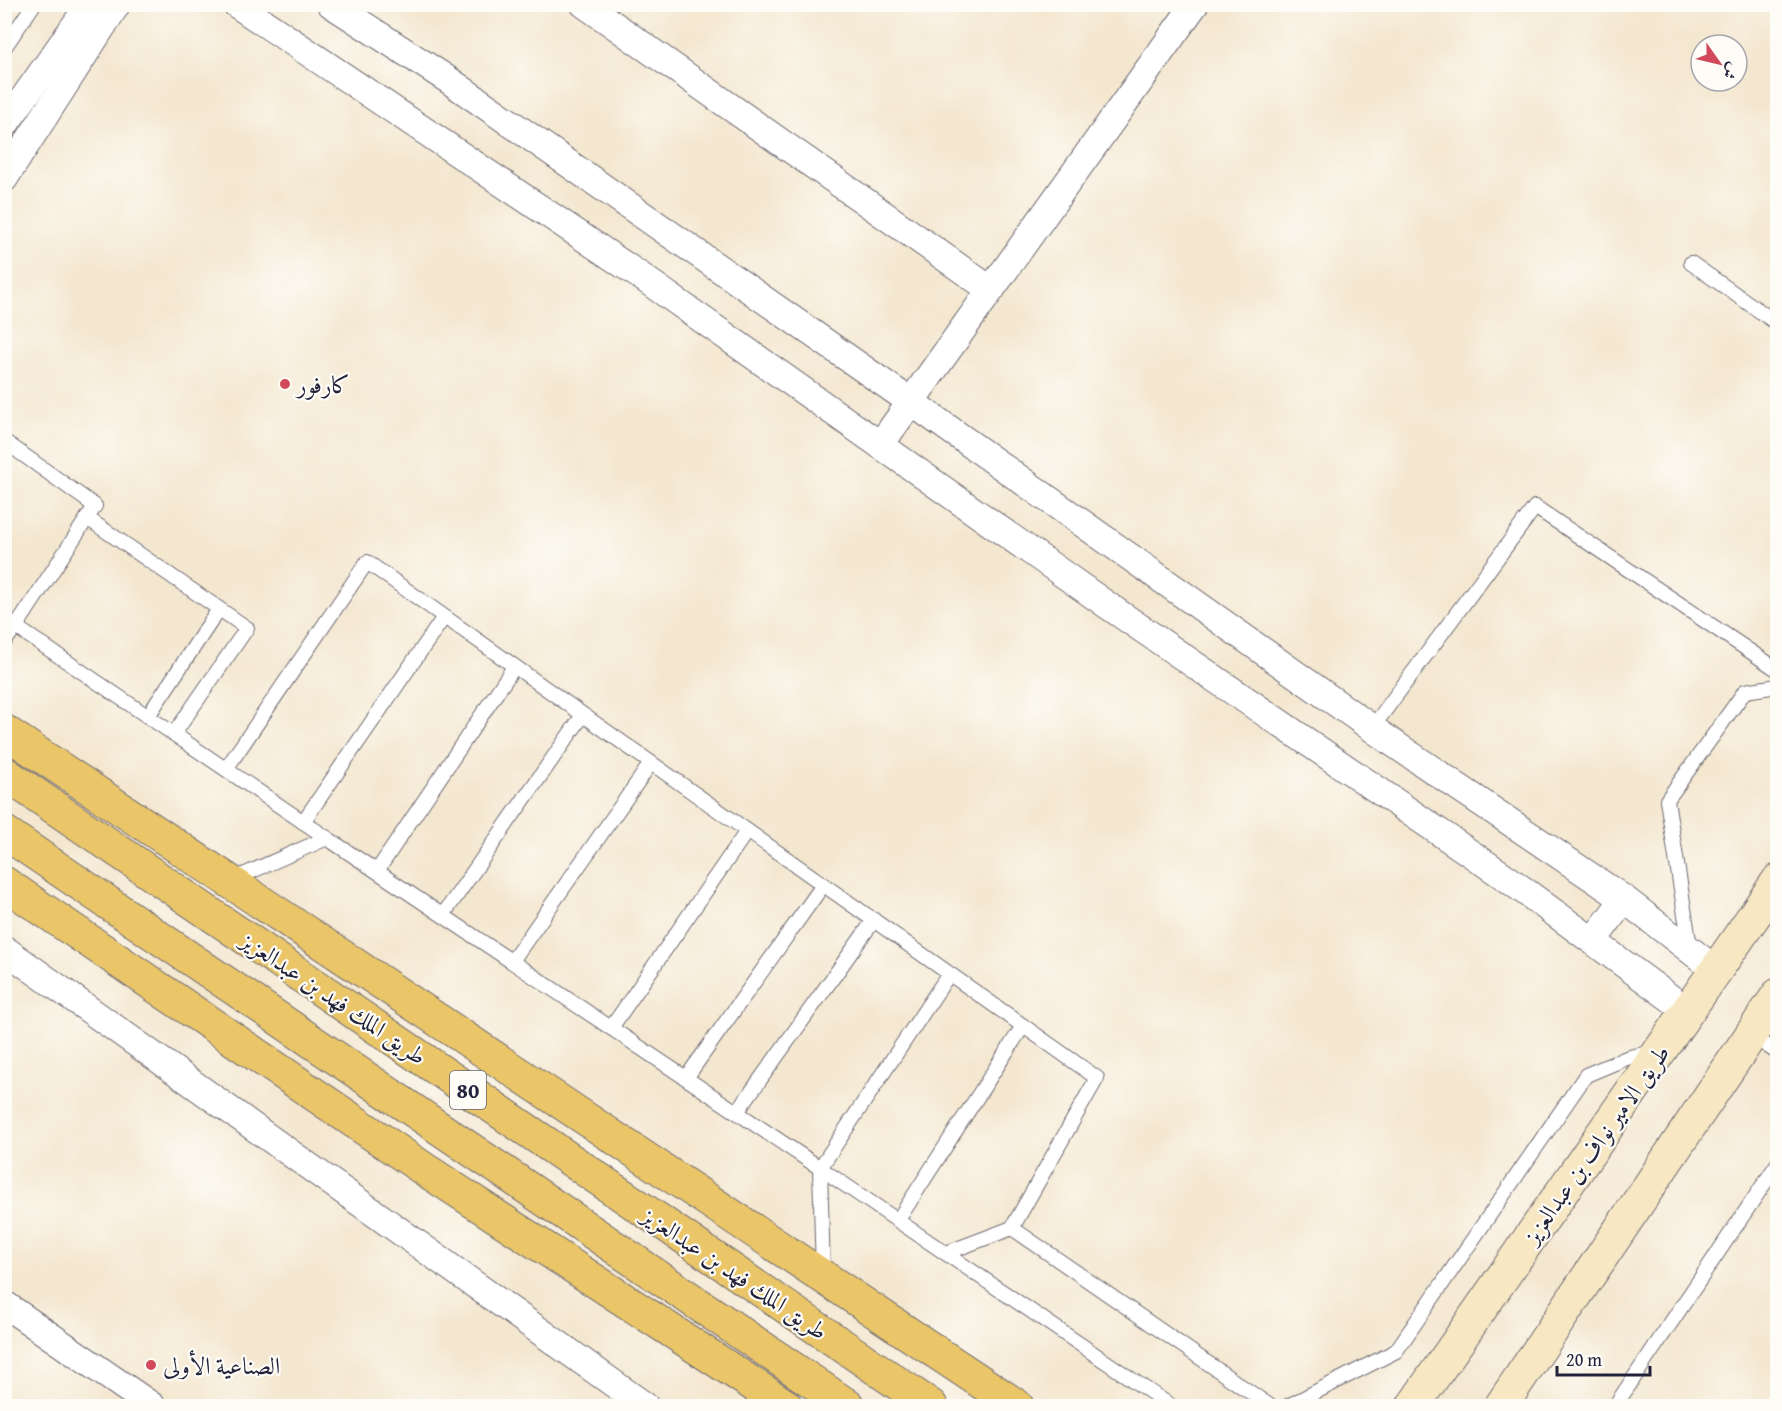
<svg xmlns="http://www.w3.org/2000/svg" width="1782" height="1411" font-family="'Gentium Book Plus',Amiri,serif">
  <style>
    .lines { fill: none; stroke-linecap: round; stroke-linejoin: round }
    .service-casing { stroke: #6c676f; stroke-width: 16 }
    .minor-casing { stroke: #6c676f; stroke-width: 29 }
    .secondary-casing { stroke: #6c676f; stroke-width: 35 }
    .trunk-casing { stroke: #6c676f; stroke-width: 35 }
    .service { stroke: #fff; stroke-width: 14 }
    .minor { stroke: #fff; stroke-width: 27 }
    .secondary { stroke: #f7e8c3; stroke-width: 33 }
    .trunk { stroke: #eac669; stroke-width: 33 }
    .poi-dot { fill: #d1495b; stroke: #fdfcf7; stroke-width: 2 }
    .labels { text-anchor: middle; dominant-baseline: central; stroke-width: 4.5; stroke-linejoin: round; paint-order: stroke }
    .shield { fill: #fdfcf7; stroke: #646373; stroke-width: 1.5 }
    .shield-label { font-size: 22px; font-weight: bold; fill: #22223b }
    .poi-label { font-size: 24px; fill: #22223b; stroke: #fdfcf7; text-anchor: start }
    .street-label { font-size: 24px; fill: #22223b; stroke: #fdfcf7 }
  </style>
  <rect width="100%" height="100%" fill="#fdfcf7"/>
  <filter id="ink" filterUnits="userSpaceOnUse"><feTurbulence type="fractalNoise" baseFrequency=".0167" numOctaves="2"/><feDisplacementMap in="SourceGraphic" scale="12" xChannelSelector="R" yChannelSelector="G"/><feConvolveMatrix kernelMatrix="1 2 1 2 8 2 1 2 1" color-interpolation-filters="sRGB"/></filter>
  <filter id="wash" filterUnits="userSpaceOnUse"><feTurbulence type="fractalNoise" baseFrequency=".008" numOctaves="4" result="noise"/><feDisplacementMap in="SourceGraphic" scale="24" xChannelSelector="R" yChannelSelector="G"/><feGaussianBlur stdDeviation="1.35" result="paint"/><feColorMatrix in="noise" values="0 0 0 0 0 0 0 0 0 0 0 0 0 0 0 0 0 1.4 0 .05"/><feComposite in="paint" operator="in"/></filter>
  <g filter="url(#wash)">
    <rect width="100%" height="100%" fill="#f4e7d0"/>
  </g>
  <g filter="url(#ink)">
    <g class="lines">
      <defs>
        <g id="service">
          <path d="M4,48L34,4"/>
          <path d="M1691,263L1778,324"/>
          <path d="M4,441L95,506L16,627L327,838"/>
          <path d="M87,518L247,628L174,734"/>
          <path d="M4,642L16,627"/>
          <path d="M148,716L219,609"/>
          <path d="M1372,728L1535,507L1778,670"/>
          <path d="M226,769L367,562L1097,1078L1012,1228L1270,1406"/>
          <path d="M303,822L444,617"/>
          <path d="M377,871L514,667"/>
          <path d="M232,880L327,838L820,1168L823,1273"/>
          <path d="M443,915L583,715"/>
          <path d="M1690,947L1667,800L1745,691L1778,686"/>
          <path d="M512,961L651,763"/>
          <path d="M949,974L820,1168L1171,1406"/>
          <path d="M611,1028L747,831"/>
          <path d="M1751,1035L1778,1053"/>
          <path d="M686,1078L823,885"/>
          <path d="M737,1112L874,920"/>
          <path d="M898,1220L1023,1026"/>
          <path d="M946,1253L1012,1228"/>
          <path d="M1288,1406L1396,1351L1586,1075L1629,1057L1654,1052"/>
          <path d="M1615,1406L1778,1163"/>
        </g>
        <g id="minor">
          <path d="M236,4L642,277L1107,605L1508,879L1688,1011"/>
          <path d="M331,4L450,81L911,402L1390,741L1624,899L1716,970"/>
          <path d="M584,4L991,290"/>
          <path d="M4,126L90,4"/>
          <path d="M4,179L117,4"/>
          <path d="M880,445L1195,4"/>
          <path d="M1593,941L1624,899"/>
          <path d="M4,949L645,1406"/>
          <path d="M4,1304L152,1406"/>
        </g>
        <g id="secondary">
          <path d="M1413,1406L1778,881"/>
          <path d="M1501,1406L1778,995"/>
        </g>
        <g id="trunk">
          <path d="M4,731L1017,1406"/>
          <path d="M4,773L931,1406"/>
          <path d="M4,832L848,1406"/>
          <path d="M4,883L424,1169L745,1379L786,1406"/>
        </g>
      </defs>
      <use href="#service" class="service-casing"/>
      <use href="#minor" class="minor-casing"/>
      <use href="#secondary" class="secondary-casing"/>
      <use href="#trunk" class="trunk-casing"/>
      <use href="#service" class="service"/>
      <use href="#minor" class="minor"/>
      <use href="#secondary" class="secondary"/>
      <use href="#trunk" class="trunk"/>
    </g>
  </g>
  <g class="poi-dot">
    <circle cx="285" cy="384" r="6"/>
    <circle cx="151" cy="1365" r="6"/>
  </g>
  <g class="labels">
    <rect class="shield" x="450" y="1071" width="36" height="38" rx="4.5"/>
    <g class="shield-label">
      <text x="468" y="1090">80</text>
    </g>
    <g class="poi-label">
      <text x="297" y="384">كارفور</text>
      <text x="163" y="1365">الصناعية الأولى</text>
    </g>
    <g class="street-label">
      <text transform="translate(334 998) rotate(34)">طريق الملك فهد بن عبدالعزيز</text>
      <text transform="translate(1596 1144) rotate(-55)">طريق الامير نواف بن عبدالعزيز</text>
      <text transform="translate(735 1273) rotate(34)">طريق الملك فهد بن عبدالعزيز</text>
    </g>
  </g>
  <rect width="1782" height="1411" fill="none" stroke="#fdfcf7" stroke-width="24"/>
  <g transform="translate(1719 63) rotate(124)"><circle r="28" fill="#fdfcf7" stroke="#a5a5ac" stroke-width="1.5"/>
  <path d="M0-4.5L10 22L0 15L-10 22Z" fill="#d1495b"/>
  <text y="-9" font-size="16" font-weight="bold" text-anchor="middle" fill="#22223b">ش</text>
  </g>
  <path d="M1557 1366v9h93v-9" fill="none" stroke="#22223b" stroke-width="3"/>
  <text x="1566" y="1366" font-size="18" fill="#22223b" stroke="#fdfcf7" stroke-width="4.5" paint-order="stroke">20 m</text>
</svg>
